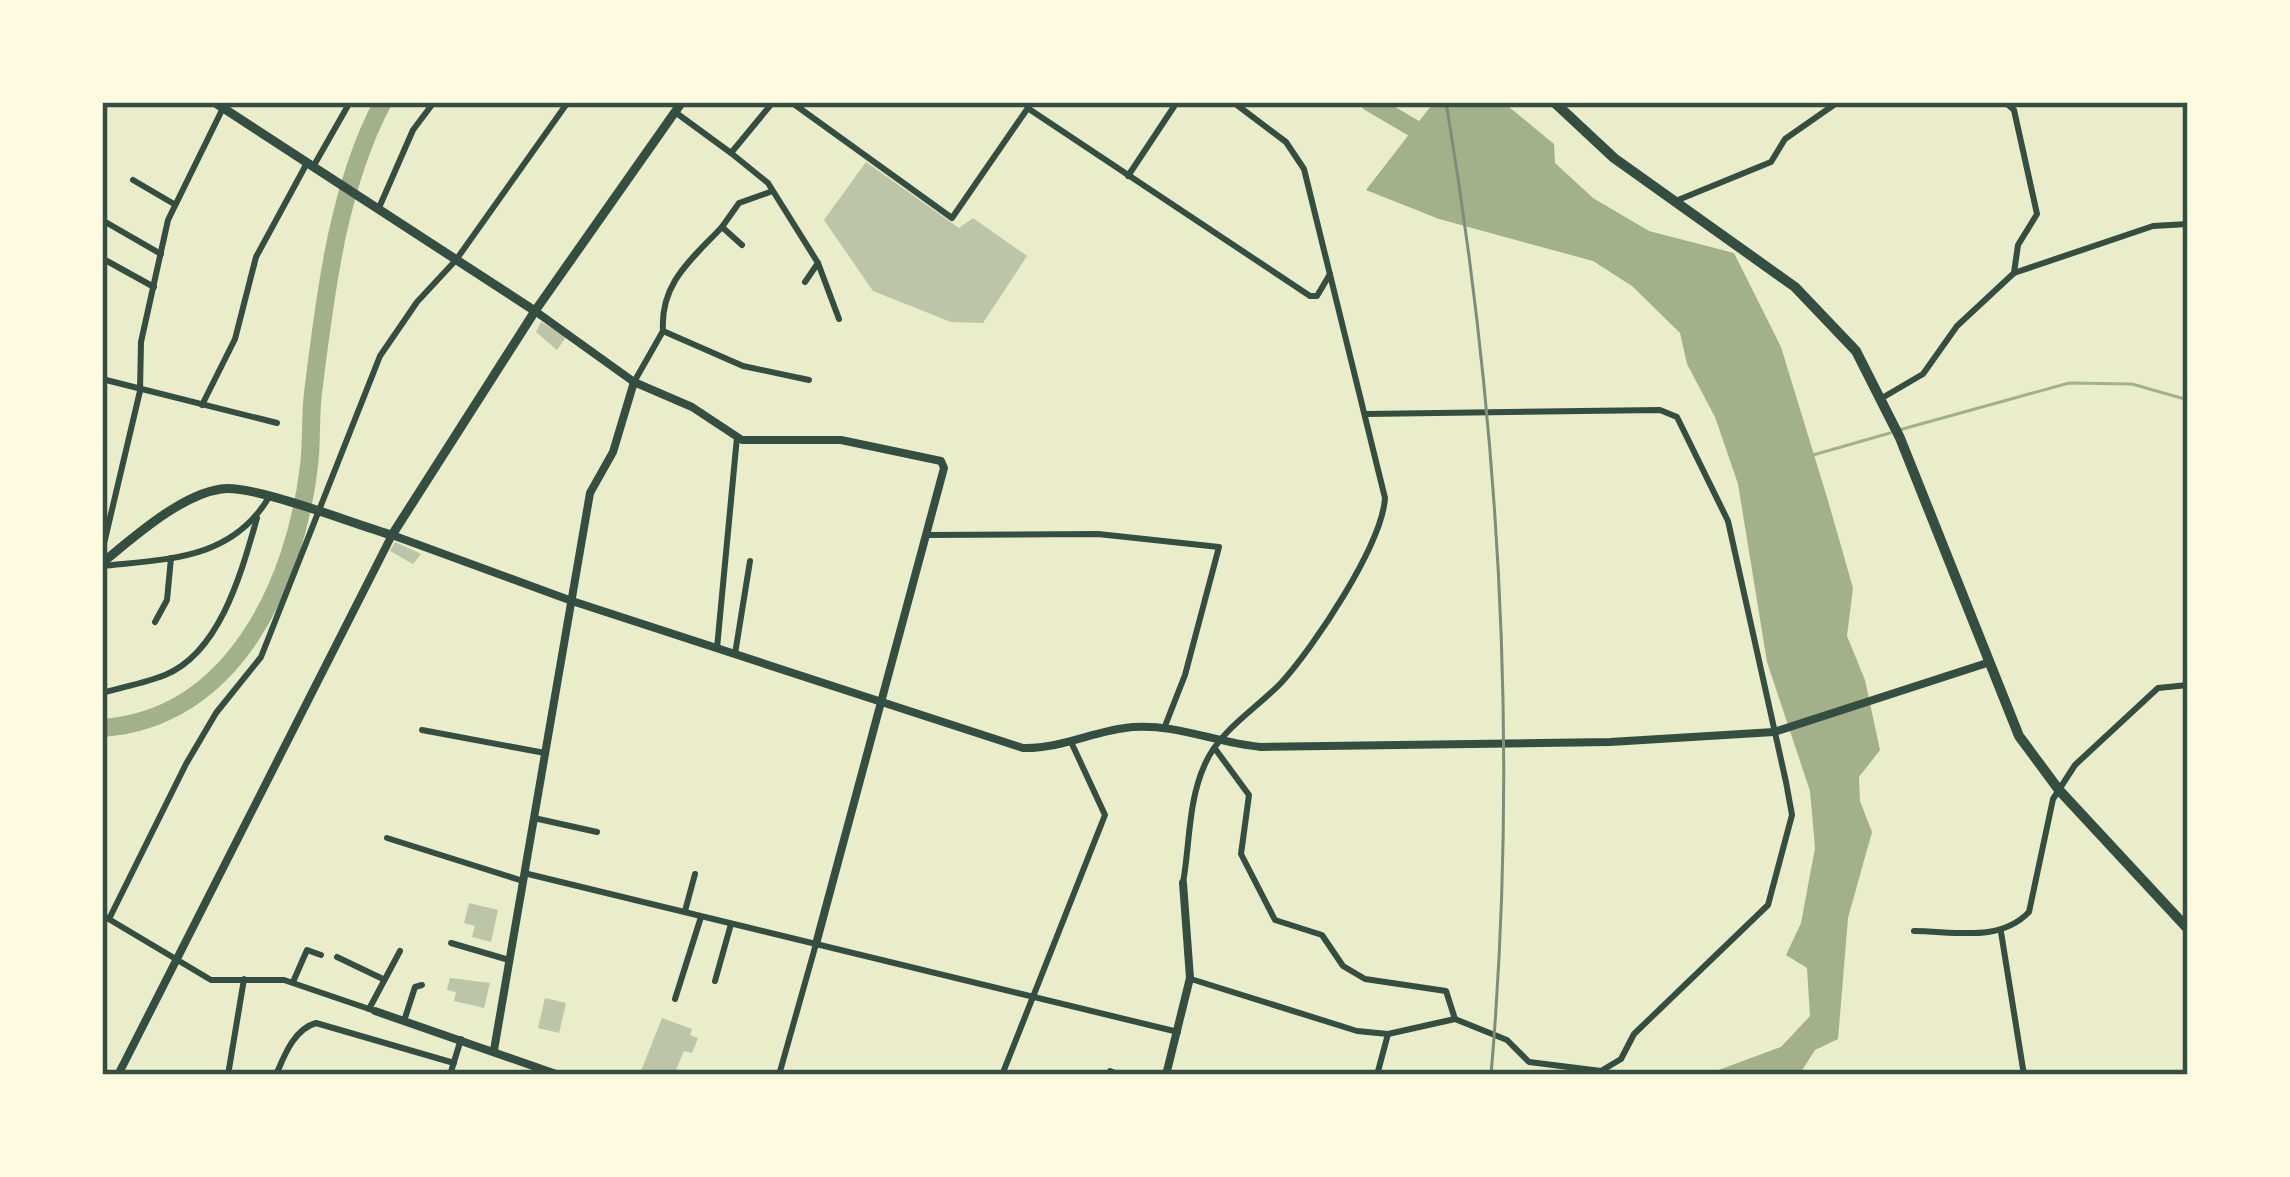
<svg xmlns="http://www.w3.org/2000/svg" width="2290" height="1177" font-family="'Golos Text',sans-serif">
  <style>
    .water { fill: #a3b18a }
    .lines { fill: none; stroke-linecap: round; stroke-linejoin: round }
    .stream { stroke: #a3b18a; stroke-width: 3 }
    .river { stroke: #a3b18a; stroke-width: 18 }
    .building { fill: #bcc5a7 }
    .minor { stroke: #344e41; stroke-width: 6 }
    .tertiary { stroke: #344e41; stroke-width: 8 }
    .secondary { stroke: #344e41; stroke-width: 9 }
    .trunk { stroke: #344e41; stroke-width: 10 }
    .rail { stroke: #7c8e77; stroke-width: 3 }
    .neatline { fill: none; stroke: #344e41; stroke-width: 4.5 }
  </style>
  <rect width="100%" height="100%" fill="#e9edc9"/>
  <path class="water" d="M1434,102H1503L1554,144L1555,163L1593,198L1649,231L1734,253L1781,347L1829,504L1853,588L1847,636L1865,680L1880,750L1859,777L1860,801L1872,832L1848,918L1838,1039L1815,1050L1799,1075H1705L1781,1047L1810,1016L1807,968L1786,955L1801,923L1815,848L1810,791L1767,662L1738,484L1715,417L1687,364L1680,333L1632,286L1593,261L1439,219L1366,190Z"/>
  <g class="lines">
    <g class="stream">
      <path d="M1899,430L2069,383L2132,384L2188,400"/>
      <path d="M1813,455L1890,433"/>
    </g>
    <g class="river">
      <path d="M1369,102L1432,139"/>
      <path d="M102,728C233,719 295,584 309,466C312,442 310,417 313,393C325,297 337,188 383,102"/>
    </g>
  </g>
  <g class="building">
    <path d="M866,162L959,228L973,218L1027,256L983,323L951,322L873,291L824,220Z"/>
    <path d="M541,322L566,337L557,350L536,332Z"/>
    <path d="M395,542L421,554L413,564L390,551Z"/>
    <path d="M469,903L498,910L491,942L472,937L475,926L464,923Z"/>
    <path d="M450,978L490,983L484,1008L454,1001L456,992L447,990Z"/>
    <path d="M545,998L566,1003L559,1033L538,1028Z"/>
    <path d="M662,1018L692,1029L690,1035L698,1038L692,1053L684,1051L674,1075L641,1071Z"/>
  </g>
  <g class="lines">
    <g class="minor">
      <path d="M791,102L952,218L1032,102"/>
      <path d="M2005,102L2014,110L2037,214L2018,245L2014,273"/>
      <path d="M1029,109L1310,296H1317L1330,274"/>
      <path d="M675,112L731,153L773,102"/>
      <path d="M731,153L768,183L818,263L805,282"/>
      <path d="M313,167L350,102"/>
      <path d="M1128,176L1177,102"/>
      <path d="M133,180L174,204"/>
      <path d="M1678,200L1771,162L1785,139L1838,102"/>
      <path d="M378,210L413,130L434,102"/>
      <path d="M102,220L161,254"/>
      <path d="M722,227L739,203L770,192"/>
      <path d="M107,261L154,287"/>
      <path d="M818,263L839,319"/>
      <path d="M663,331C660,283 691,260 722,227L742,245"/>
      <path d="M102,379L277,423"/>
      <path d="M634,382L663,331L743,366L809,380"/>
      <path d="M1882,398L1923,374L1957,326L2014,273L2153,226L2188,224"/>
      <path d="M202,405L235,339L256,257L307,163"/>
      <path d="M926,535L1098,534L1219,547L1185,675L1165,726"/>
      <path d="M102,552L140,391L141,342L168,220L223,108"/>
      <path d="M102,566C168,559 232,560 269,497"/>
      <path d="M155,622L167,600L171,558"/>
      <path d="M717,648L737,437"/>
      <path d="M735,654L750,561"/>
      <path d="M102,693C123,687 145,683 165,675C221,652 242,570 257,518"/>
      <path d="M422,730L545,753"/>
      <path d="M1216,750L1249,795L1241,854L1275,920L1322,935L1343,966L1365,979L1446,991L1455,1019"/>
      <path d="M534,818L597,832"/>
      <path d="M387,838L523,881"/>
      <path d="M524,873L1178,1032"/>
      <path d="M1183,883C1190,843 1188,801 1205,764C1220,730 1256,709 1281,683C1314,647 1382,545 1385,498L1304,169L1286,142L1233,102"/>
      <path d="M685,911L695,874"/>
      <path d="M102,915L211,980H284L375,1011"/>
      <path d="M109,919L186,764L216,713L261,657L380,356L417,302L456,260L568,102"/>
      <path d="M1914,931C1954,931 1999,943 2029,912L2053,799L2075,765L2158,688L2188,685"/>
      <path d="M2001,932L2024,1075"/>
      <path d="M451,943L509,960"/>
      <path d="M337,957L383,979"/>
      <path d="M1191,979L1357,1031L1388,1034L1455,1019L1507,1040L1529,1062L1601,1071L1621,1059L1634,1034L1768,905L1792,815L1786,782L1728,521L1677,417L1660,410L1366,414"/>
      <path d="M715,981L731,924"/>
      <path d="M293,982L307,950L321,955"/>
      <path d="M675,999L701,917"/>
      <path d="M369,1009L400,951"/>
      <path d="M404,1021L415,987L422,985"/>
      <path d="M1110,1071L1120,1075"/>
      <path d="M228,1075L244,979"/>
      <path d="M276,1075C284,1056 294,1029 316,1023L454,1063"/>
      <path d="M450,1075L461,1039"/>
      <path d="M779,1075L816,944"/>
      <path d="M1002,1075L1105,815L1072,744"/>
      <path d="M1377,1075L1388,1034"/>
    </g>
    <g class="tertiary">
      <path d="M535,311L634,382L692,407L742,440H841L941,461L944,468L816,944"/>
      <path d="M375,1011L559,1075"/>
      <path d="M494,1050L590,493L613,452L634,382"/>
      <path d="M118,1075L392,535L572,601L1023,748C1062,749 1095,730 1133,727C1178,724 1216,743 1261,747L1610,742L1774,732L1987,663"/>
      <path d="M1166,1075L1190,978L1183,883"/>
    </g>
    <g class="secondary">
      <path d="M214,102L535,311"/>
      <path d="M102,563C133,538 180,495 221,489C254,484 353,524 392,535L535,311L682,102"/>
    </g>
    <path class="trunk" d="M1554,102L1614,158L1795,287L1856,351L1900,438L2019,736L2059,790L2188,929"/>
    <path class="rail" d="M1446,102C1500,425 1519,748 1491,1075"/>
  </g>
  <rect width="2290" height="1177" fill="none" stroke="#fefae0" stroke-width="210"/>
  <rect x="105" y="105" width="2080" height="967" class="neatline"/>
</svg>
